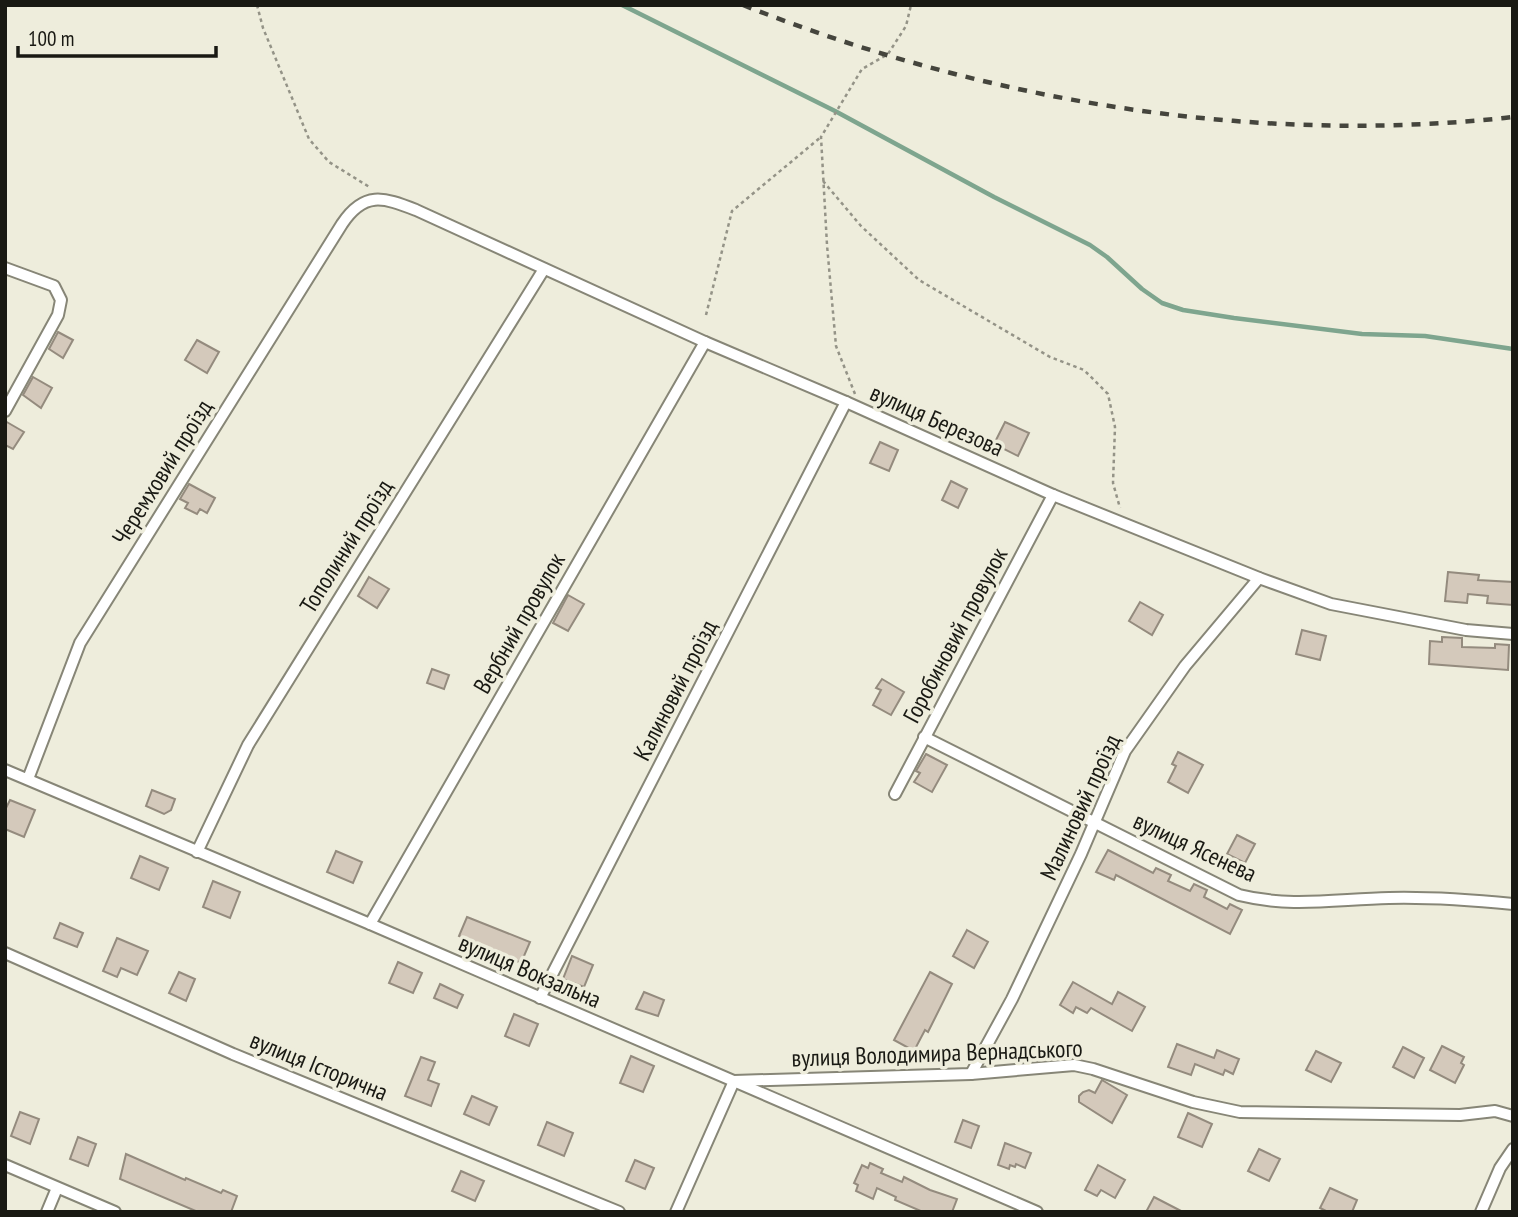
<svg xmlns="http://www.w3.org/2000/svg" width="1518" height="1217" font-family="'PT Sans Narrow',sans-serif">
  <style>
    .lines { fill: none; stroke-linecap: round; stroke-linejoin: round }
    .stream { stroke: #7ea58e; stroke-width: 4.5 }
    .building { fill: #d4c9bb; stroke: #948b7e; stroke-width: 2 }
    .minor-casing { stroke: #878677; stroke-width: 14 }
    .path { stroke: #949387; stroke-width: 2.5; stroke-dasharray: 3.5 3.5; stroke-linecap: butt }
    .minor { stroke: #fff; stroke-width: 10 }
    .rail { stroke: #45453d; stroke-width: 4.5; stroke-dasharray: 9 9; stroke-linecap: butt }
    .labels { text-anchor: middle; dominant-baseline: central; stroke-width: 7; stroke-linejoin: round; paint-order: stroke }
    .street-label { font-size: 24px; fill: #191913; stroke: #eeeddc }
  </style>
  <rect width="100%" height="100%" fill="#eeeddc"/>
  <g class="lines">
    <path class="stream" d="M622,5L835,111L994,197L1090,245L1107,257L1142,289L1162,303L1183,310L1234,318L1362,334L1425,336L1513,349"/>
  </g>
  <g class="building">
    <path d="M58,332L73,340L63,358L49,349Z"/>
    <path d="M197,340L219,352L207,373L185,360Z"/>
    <path d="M33,377L52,388L41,408L23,395Z"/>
    <path d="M5,421L24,432L13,449L5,445Z"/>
    <path d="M1005,422L1029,433L1018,456L994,444Z"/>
    <path d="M880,442L898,450L889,471L870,463Z"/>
    <path d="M951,481L967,489L958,508L942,500Z"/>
    <path d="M189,484L215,498L207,513L200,509L197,514L185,508L188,503L180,499Z"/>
    <path d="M1448,572L1479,575L1478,580L1513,582V605L1487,603L1488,596L1468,594L1467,603L1445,601Z"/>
    <path d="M369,577L389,589L377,608L358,596Z"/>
    <path d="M568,595L584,604L568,631L553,623Z"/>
    <path d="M1140,602L1163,615L1152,635L1129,621Z"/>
    <path d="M1302,630L1326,636L1320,660L1296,654Z"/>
    <path d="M1442,637L1462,638V647L1495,648V644L1509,645L1508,670L1429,664L1430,641L1442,642Z"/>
    <path d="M432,669L449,675L444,689L427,683Z"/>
    <path d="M882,679L904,692L891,715L873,705L881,690L876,688Z"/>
    <path d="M1178,752L1203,765L1188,793L1168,782L1176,766L1172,764Z"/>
    <path d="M926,754L947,765L932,792L914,782L920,773L916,771Z"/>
    <path d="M152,790L175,799L171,810L164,814L146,806Z"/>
    <path d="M10,800L35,810L24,837L5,829V810Z"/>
    <path d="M1237,835L1255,844L1245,863L1227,854Z"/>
    <path d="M1108,850L1153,873L1156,868L1171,875L1168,881L1190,891L1194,884L1207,890L1204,897L1227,909L1230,904L1242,910L1230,934L1116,875L1114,880L1096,872Z"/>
    <path d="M336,851L362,862L353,883L327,872Z"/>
    <path d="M140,856L168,868L159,890L131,878Z"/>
    <path d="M213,881L240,892L230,918L203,907Z"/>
    <path d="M467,917L530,942L521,963L459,936Z"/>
    <path d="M60,923L83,933L77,947L54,938Z"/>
    <path d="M967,930L988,942L974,968L953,956Z"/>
    <path d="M117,938L148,951L137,975L121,968L117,977L103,971Z"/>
    <path d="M572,956L593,965L584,987L563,979Z"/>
    <path d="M398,962L422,973L413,993L389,983Z"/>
    <path d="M179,972L195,979L186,1001L169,993Z"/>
    <path d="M930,972L952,984L928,1032L925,1030L914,1051L894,1040Z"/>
    <path d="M1073,982L1112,1004L1118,992L1145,1007L1132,1031L1091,1008L1087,1013L1076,1007L1073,1013L1060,1005Z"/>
    <path d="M440,984L463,995L457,1008L434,998Z"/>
    <path d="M644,992L664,1000L658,1016L636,1009Z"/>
    <path d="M514,1014L538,1024L529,1046L505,1036Z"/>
    <path d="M1177,1044L1214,1058L1217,1050L1239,1059L1233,1074L1225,1070L1223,1075L1195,1064L1191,1075L1168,1067Z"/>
    <path d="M1442,1046L1464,1057L1461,1063L1464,1065L1455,1083L1430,1070Z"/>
    <path d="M1403,1047L1424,1058L1414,1078L1393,1067Z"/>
    <path d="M1316,1051L1341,1063L1331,1082L1306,1070Z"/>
    <path d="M631,1056L654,1066L643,1092L620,1083Z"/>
    <path d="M421,1057L435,1062L428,1080L439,1084L431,1106L405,1096Z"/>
    <path d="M1102,1080L1127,1095L1112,1123L1079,1102V1096L1083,1092L1089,1090L1095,1093Z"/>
    <path d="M472,1096L497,1107L489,1125L464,1114Z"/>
    <path d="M20,1112L39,1119L30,1144L11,1136Z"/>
    <path d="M1188,1113L1212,1124L1202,1147L1178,1137Z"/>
    <path d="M963,1120L979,1126L971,1148L955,1142Z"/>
    <path d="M547,1122L573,1133L564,1156L538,1145Z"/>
    <path d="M78,1137L96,1144L88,1166L70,1159Z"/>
    <path d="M1005,1143L1031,1153L1025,1168L1016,1164L1015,1167L1010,1165L1009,1169L998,1165Z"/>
    <path d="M1259,1149L1280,1159L1269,1181L1248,1171Z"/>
    <path d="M126,1154L185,1180L186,1178L221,1193L223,1190L237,1196L231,1212H198L120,1179Z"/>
    <path d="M635,1160L654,1168L645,1189L626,1181Z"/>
    <path d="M870,1163L883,1169L881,1173L902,1182L904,1177L930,1190L957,1199L952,1212H923L895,1200L896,1197L877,1188L873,1199L856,1191L858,1185L854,1183L862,1165L868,1168Z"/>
    <path d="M1098,1165L1125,1180L1115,1198L1101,1190L1097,1196L1085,1190Z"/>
    <path d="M461,1171L484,1181L475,1201L452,1191Z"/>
    <path d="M1330,1188L1357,1200L1352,1212H1328L1320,1208Z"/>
    <path d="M1154,1197L1183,1212H1146Z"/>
  </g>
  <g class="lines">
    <defs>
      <g id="minor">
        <path d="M5,268L54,286L61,300L58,315L5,411"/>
        <path d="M924,737L1239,895C1291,908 1337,899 1389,898C1430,897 1472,900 1513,904"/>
        <path d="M5,770L370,924L1037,1212"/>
        <path d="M28,779L80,643L342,224C364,191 383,197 416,210L705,342L846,402L1053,495L1259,578L1331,604L1466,630L1513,634"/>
        <path d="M895,794L1053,495"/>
        <path d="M197,852L248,745L544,269"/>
        <path d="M370,924L705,342"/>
        <path d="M5,953L233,1054L619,1212"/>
        <path d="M540,998L846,402"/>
        <path d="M971,1074L1012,999L1081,854L1125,751L1185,666L1259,578"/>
        <path d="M5,1165L115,1212"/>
        <path d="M47,1212L57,1188"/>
        <path d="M676,1212L734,1081L971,1074L1074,1065L1093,1069L1193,1102L1240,1112L1460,1115L1495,1111L1513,1116"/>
        <path d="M1481,1212L1500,1168L1513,1149"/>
      </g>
    </defs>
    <use href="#minor" class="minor-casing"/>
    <g class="path">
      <path d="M257,5L263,28L309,139L329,162L371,188"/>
      <path d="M823,181L861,226L919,280L1050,357L1084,370L1108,394L1115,427L1113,483L1120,508"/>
      <path d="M706,315L732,211L821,137"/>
      <path d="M855,394L836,346L827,245L821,137L862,69L888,54L906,26L911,5"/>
    </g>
    <use href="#minor" class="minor"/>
    <path class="rail" d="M743,5C985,101 1253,146 1513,117"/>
  </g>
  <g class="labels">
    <g class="street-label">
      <text transform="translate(937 420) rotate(24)">вулиця Березова</text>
      <text transform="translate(162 472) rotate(-58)">Черемховий проїзд</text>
      <text transform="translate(346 546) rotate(-58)">Тополиний проїзд</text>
      <text transform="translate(519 623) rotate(-60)">Вербний провулок</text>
      <text transform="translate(955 635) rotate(-62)">Горобиновий провулок</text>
      <text transform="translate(675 690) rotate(-63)">Калиновий проїзд</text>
      <text transform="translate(1080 807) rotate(-65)">Малиновий проїзд</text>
      <text transform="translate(1195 847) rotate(25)">вулиця Ясенева</text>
      <text transform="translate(530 971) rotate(23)">вулиця Вокзальна</text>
      <text transform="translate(937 1053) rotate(-2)">вулиця Володимира Вернадського</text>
      <text transform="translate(319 1066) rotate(22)">вулиця Історична</text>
    </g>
  </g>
  <rect width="1518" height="1217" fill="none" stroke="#191913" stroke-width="14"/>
  <path d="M18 46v10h198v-10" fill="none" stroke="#191913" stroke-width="3.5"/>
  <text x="28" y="46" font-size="21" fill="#191913" stroke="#eeeddc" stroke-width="5" paint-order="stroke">100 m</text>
</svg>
